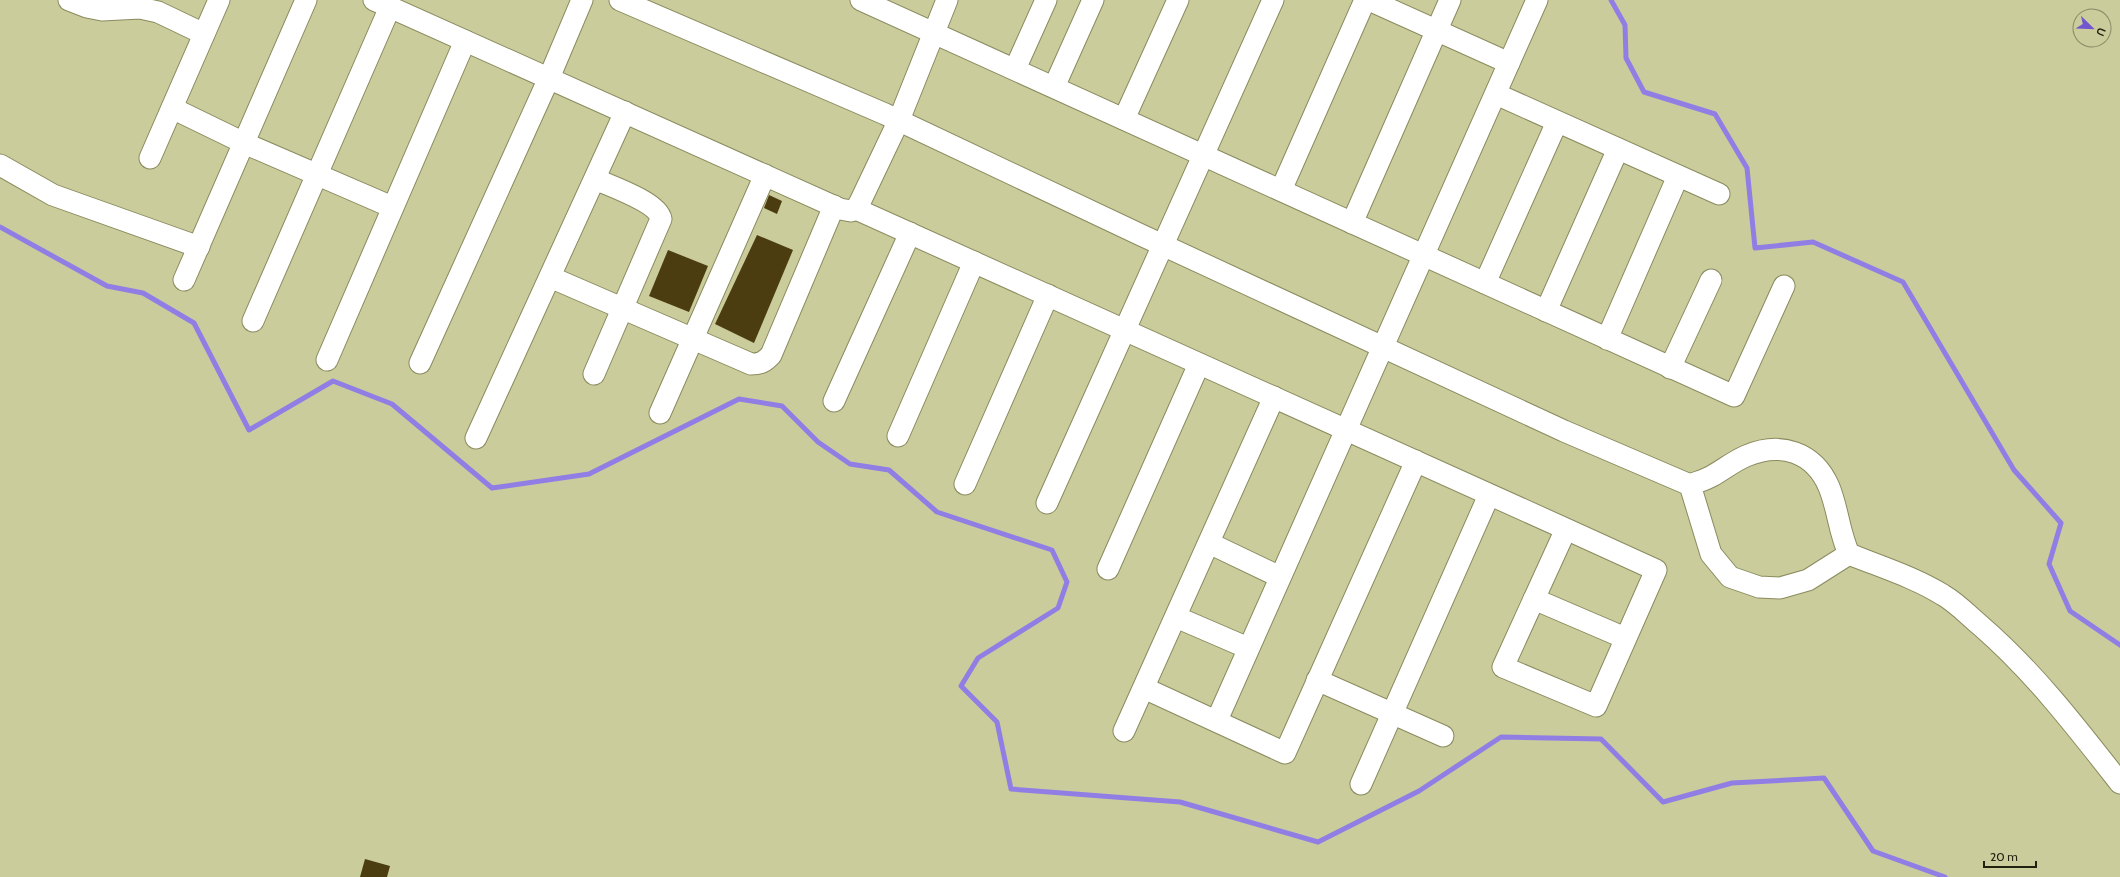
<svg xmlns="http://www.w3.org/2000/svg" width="2120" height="877" font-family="Cabin,sans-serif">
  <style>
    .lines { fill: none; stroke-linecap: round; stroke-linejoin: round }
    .stream { stroke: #907ee5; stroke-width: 5 }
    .building { fill: #4c3d11 }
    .minor-casing { stroke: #8a8b5e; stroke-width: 23 }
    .minor { stroke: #fff; stroke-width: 21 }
  </style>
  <rect width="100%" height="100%" fill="#cacc9c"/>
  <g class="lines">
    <g class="stream">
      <path d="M1611,0L1625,25L1626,58L1644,92L1715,114L1747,168L1755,248L1813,242L1903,282L2014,470L2061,523L2049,564L2070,611L2120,645"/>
      <path d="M0,227L107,286L143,293L194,323L249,430L333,381L392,404L492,488L589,474L739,399L782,406L818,442L850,464L889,470L937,512L1052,550L1067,582L1058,608L978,658L961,686L997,722L1011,789L1180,802L1318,842L1419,791L1501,737L1601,739L1663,802L1732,783L1824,778L1873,851L1945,877"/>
    </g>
  </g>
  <g class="building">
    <path d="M769,195L782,201L777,214L764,208Z"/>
    <path d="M757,235L793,250L754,343L715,324Z"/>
    <path d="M668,250L708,266L689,312L649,296Z"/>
    <path d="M365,859L390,866L387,877H360Z"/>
  </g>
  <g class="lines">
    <defs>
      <g id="minor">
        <path d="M69,0L87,7L102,10L140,8L158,12L204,34"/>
        <path d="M374,0L840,209L851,211L856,209L860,202L899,120L947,0"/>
        <path d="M620,0L885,114L1141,235L1564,431L1690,485C1697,482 1705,480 1712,476C1723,470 1734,461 1746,456C1781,441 1814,452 1829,487C1838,509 1839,532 1849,554C1881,567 1914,577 1943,595C1957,603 1969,616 1981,626C2034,672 2077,728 2120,783"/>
        <path d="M861,0L1734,396L1784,286"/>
        <path d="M1369,0L1509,63"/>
        <path d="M1015,69L1046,0"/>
        <path d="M1054,87L1093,0"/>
        <path d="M1496,94L1719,194"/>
        <path d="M172,108L244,143L392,207"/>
        <path d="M1124,119L1178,0"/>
        <path d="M150,158L219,0"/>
        <path d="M0,165L53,195L199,247"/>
        <path d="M1281,190L1365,0"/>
        <path d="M856,209L1566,529L1656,570L1596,706L1503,667L1566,529"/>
        <path d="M1352,223L1450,0"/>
        <path d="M550,277L751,364C761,364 764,362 771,355L834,206"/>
        <path d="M184,280L306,0"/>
        <path d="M1485,283L1557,122"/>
        <path d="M1546,311L1618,149"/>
        <path d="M253,321L390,7"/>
        <path d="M1607,339L1678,176"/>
        <path d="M327,360L465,41"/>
        <path d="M420,363L549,78L582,0"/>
        <path d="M1670,368L1711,280"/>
        <path d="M594,374L661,219C658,202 610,186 595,179"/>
        <path d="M834,401L910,233"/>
        <path d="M660,413L765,175"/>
        <path d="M898,436L974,262"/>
        <path d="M476,438L625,112"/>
        <path d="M965,484L1048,295"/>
        <path d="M1690,485L1711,554L1730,577L1759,587L1780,588L1808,580L1849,554"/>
        <path d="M1047,503L1273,0"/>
        <path d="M1209,543L1280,577"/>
        <path d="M1108,569L1199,364"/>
        <path d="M1534,599L1625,638"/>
        <path d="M1176,617L1248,648"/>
        <path d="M1317,680L1443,736"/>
        <path d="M1144,688L1285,753L1416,461"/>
        <path d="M1217,720L1537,0"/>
        <path d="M1124,731L1274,397"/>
        <path d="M1361,784L1489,495"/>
      </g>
    </defs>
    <use href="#minor" class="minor-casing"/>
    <use href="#minor" class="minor"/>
  </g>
  <g transform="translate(2092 28) rotate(113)"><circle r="19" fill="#cacc9c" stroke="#868864"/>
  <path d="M0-3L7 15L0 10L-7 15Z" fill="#7256d0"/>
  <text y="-6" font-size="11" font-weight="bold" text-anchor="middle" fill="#21210f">U</text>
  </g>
  <path d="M1984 861v6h52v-6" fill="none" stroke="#21210f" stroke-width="2"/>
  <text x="1990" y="861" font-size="12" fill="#21210f" stroke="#cacc9c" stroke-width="3" paint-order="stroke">20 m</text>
</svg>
